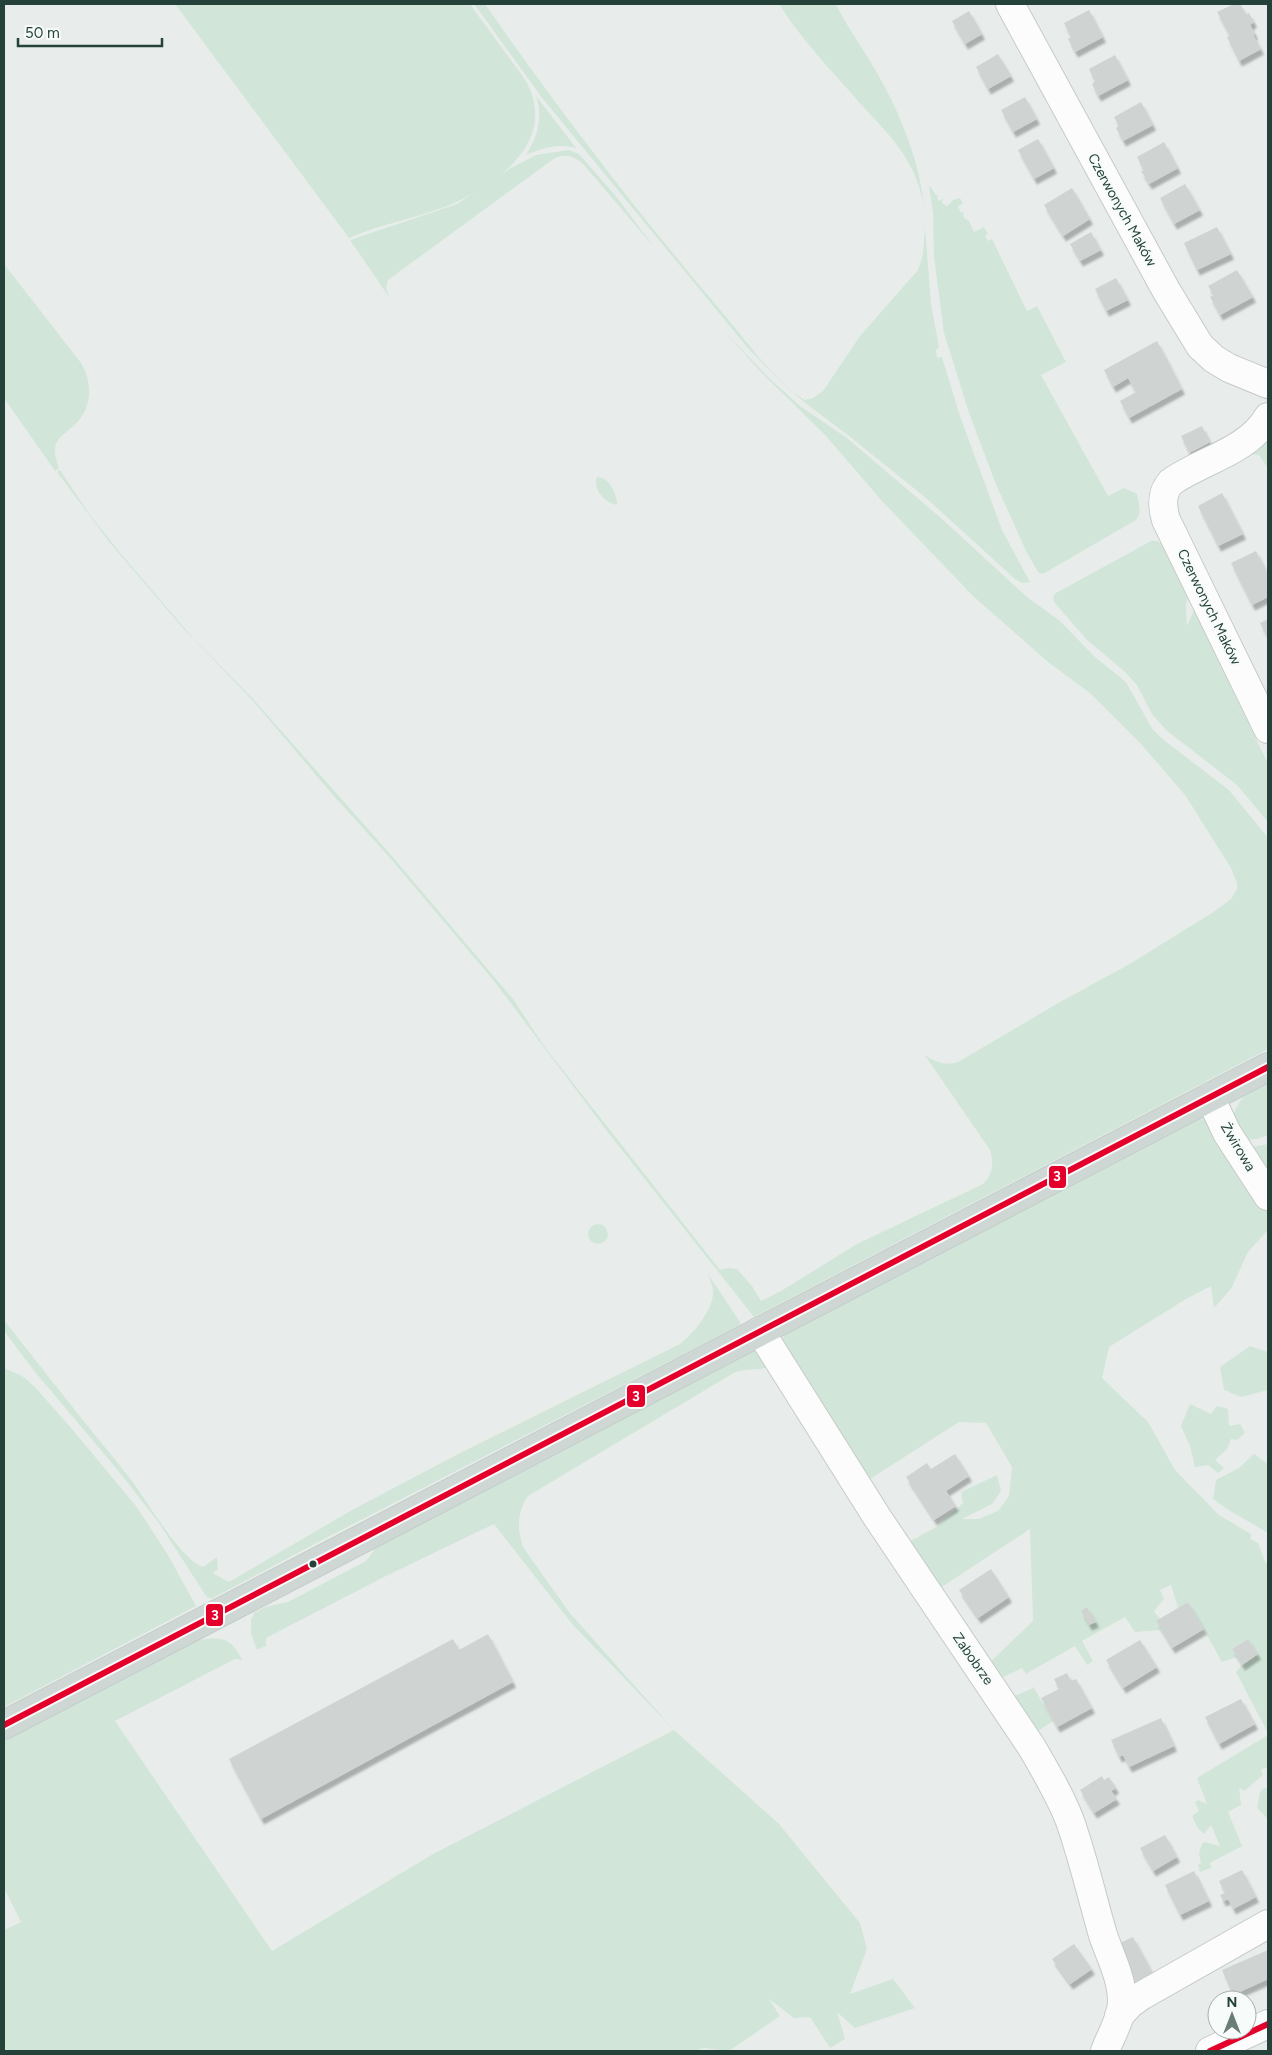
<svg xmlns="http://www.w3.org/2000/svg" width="1272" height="2055" font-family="Figtree,sans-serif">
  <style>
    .green { fill: #d1e6d8 }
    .building { fill: #cfd4d2; filter: url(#shadow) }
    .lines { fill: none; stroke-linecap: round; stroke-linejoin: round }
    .minor-casing { stroke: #c5cac8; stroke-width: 30 }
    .major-casing { stroke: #c3ccc9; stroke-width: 30 }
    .minor { stroke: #fcfcfc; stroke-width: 28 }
    .major { stroke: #cfd7d5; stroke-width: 28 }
    .bus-1-casing { stroke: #f7fbf9; stroke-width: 10 }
    .bus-1 { stroke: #e4002b; stroke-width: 6 }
    .bus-dot { fill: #24423a; stroke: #f7fbf9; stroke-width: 2 }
    .labels { text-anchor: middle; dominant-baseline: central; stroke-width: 5; stroke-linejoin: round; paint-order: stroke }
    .street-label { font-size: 14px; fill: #24423a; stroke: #f7fbf9 }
    .line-badge { stroke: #f7fbf9; stroke-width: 2 }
    .badge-label { font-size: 14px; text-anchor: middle; font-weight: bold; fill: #fff }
  </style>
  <defs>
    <filter id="shadow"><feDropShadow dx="3" dy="5.5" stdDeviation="1" flood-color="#0004"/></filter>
  </defs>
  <rect width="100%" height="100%" fill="#e8edeb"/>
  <g class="green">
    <path d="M175,4H470C483,22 497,41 510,59C518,70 528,81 532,95C551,151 484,193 439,209C409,220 378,225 349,238Z"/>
    <path d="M474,4H485C560,112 641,217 727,318C745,340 780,387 805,400L813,398L823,391L860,336L918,270L923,255L925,227L931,304L939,347L936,350L937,358L942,357L960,416L1002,530L1030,582L1022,583L1015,579L926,498L849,436L804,402L779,380L747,347L543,99Z"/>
    <path d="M779,4H836C847,28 864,49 877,73C900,113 919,159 924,205C914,157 890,136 858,101C831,70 801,39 779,4Z"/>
    <path d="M536,96L576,148C558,143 542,148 526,155C538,137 543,116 536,96Z"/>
    <path d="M569,150L579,154L615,195L654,247L583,164C574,156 567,154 555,158L388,280L386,288L389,297L350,240L457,204L511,168L536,155Z"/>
    <path d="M929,186L931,187L935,194L938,196L937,199L940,201L943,198L942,203L947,206L953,200L960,198L963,204L958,206L961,213L963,211L964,218L969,221L974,232L984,227L988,234L985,236L988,241L992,239L1027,311L1037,306L1066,362L1041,375L1108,496L1124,488L1137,494C1138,503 1143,512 1136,520L1043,574L1038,572L1026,551L995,482L969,413L944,333L934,257L933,213Z"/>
    <path d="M4,264L81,363C91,380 93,402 80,419C65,438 47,435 59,468L55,471L4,398Z"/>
    <path d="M723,330L769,378L800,406L847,438L881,467L941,518L1027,597L1060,621L1094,656L1126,682L1153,730L1165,741L1229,790L1265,834L1268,838V1049L754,1317L610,1135L494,981L391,859L332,794L254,702L182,627L110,543L57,472L60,470L90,515L122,555L193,638L254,700L391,855L513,999L544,1046L720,1270L728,1268L737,1269L752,1286L761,1301L781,1291L857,1244L983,1184C993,1175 994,1162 990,1150L924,1054C934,1062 946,1066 958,1062L1060,1002L1128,965L1215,911L1231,899L1237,889V883L1231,868L1185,795L1141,744L1090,693L1048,662L973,596L881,500L826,436L760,371Z"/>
    <path d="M1268,430V468L1259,455L1235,453Z"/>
    <path d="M597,477C609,477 617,494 617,505C605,503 592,489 597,477Z"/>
    <path d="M1151,541H1157L1162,544L1188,597L1186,605L1187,626L1194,610L1268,764V822L1237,785L1166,730L1152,714L1137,685L1124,671L1087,640L1054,602L1053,597L1056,593Z"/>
    <path d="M1268,1081V1135L1257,1139L1244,1140L1232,1118C1240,1096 1248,1092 1268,1081Z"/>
    <path d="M1198,1118L1206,1120L1268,1209V1230L1248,1252L1231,1289L1214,1308L1211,1286L1186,1299L1109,1347L1102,1378L1148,1422L1175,1470L1219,1515L1251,1534V1539L1258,1543L1266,1564L1268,1556V1733L1236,1672L1242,1665L1258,1654L1248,1639L1232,1649L1237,1657L1222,1662L1188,1602L1178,1608L1171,1585L1160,1590L1164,1599L1154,1611L1160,1619L1156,1622L1161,1630L1135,1632L1125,1617L1082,1641L1093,1661L1087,1665L1075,1646L1026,1674L1022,1668L1001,1678L990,1662L1033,1621L1030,1529L934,1592L903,1545L938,1526L963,1503L961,1492L997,1475L1001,1491L992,1504L962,1519H979L998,1511L1009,1496L1012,1467L986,1423L959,1422L870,1479L868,1491L781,1342L785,1334Z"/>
    <path d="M1268,1144V1182L1245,1148Z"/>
    <circle cx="598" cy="1234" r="10"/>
    <path d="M708,1274L740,1322V1325L324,1539L211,1599L206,1596L159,1523L116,1468L35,1372L4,1331V1320C45,1373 87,1425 129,1477C145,1498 181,1560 203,1567L217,1557L218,1569L213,1573L229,1582L352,1510L462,1452L680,1344C694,1333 713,1310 713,1292C713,1286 710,1280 708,1274Z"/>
    <path d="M1250,1346L1268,1352V1390L1241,1397L1224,1390L1220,1367Z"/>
    <path d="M755,1349L761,1351L771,1366C758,1372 745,1367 732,1374L528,1496C517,1512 517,1529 523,1547L569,1612L674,1730L779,1824L860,1923L867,1949L850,1994L893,1979L915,2008L855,2028L837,2012L845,2039L830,2048L810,2017L794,2018L769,1999L780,2016L729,2051L703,2048L696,2051H4V1930L21,1922L4,1888V1736L188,1642C200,1640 221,1634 231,1644C236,1648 239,1655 243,1660L235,1659L115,1721L272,1951L433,1854L674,1730L573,1625L494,1524L386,1576L266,1638V1646L257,1650L251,1633V1620L254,1613L265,1607L288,1602L366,1561L377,1546Z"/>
    <path d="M4,1368L22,1376L33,1385L72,1429L136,1506L168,1555L196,1606L4,1707Z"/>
    <path d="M1190,1404L1211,1414L1217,1406L1228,1409L1229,1426L1240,1424L1245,1433L1237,1440L1231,1439L1227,1449L1215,1460L1224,1468L1218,1473L1208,1465L1195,1467L1190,1446L1181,1426Z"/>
    <path d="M1254,1454L1268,1464V1533L1227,1509L1213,1499L1216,1480L1239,1468Z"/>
    <path d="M1033,1686L1053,1721L1032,1735L1008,1699L1033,1688Z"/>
    <path d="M1268,1735V1768L1261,1769L1263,1775L1244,1791L1239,1787L1241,1805L1228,1812L1242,1846L1210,1863L1211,1868L1200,1872L1198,1865L1201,1863L1199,1853L1203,1842L1220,1846L1211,1825L1204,1834L1197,1827L1192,1816L1199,1811L1195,1802L1198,1800L1207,1804L1197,1778Z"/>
    <path d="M1264,1788L1268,1789V1819L1257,1808L1260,1792Z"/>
  </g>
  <g class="building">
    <path d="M1234,4H1240L1246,14L1249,13L1254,22L1250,25L1255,34L1253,35L1261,49L1239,61L1227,37L1230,36L1217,12Z"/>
    <path d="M1089,10L1103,37L1075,52L1068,39L1071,37L1064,23Z"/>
    <path d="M969,11L982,34L965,44L952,21Z"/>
    <path d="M998,54L1011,76L988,89L976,67Z"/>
    <path d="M1115,55L1128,80L1098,96L1092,84L1095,81L1089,69Z"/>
    <path d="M1025,97L1037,119L1013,132L1001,110Z"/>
    <path d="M1141,102L1153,125L1123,141L1116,128L1119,126L1114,117Z"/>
    <path d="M1038,139L1054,168L1034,179L1018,150Z"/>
    <path d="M1164,142L1178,168L1149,184L1141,171L1144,170L1137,157Z"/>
    <path d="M1185,184L1200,210L1174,224L1160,198Z"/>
    <path d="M1072,188L1090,219L1063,236L1044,205Z"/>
    <path d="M1217,227L1231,254L1197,270L1184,243Z"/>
    <path d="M1091,232L1101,250L1080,261L1070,244Z"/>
    <path d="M1237,270L1253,297L1220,315L1210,297L1214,295L1208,286Z"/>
    <path d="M1116,278L1128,300L1106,311L1095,289Z"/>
    <path d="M1157,341L1182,389L1129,418L1120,401L1136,392L1128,378L1113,387L1104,370Z"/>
    <path d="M1202,426L1210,442L1189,453L1181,436Z"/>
    <path d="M1222,493L1243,534L1218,546L1198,506Z"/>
    <path d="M1256,551L1268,575V597L1252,605L1231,563Z"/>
    <path d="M1268,619V639L1260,623Z"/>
    <path d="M955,1454L969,1476L946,1491L956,1506L934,1520L906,1477L927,1463L931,1469Z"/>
    <path d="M991,1569L1009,1597L978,1618L959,1590Z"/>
    <path d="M1188,1602L1204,1629L1172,1648L1156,1621Z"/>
    <path d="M1087,1607L1096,1622L1089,1625L1081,1611Z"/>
    <path d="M488,1634L513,1682L261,1819L229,1759L453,1639L459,1650Z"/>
    <path d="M1248,1639L1258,1654L1242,1665L1232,1649Z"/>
    <path d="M1140,1640L1157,1667L1123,1688L1106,1660Z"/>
    <path d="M1067,1673L1071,1681L1076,1679L1092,1708L1057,1727L1041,1698L1059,1689L1054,1679Z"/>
    <path d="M1241,1699L1255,1724L1219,1744L1205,1717Z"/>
    <path d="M1161,1718L1174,1746L1129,1767L1123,1755L1119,1757L1111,1740Z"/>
    <path d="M1102,1776L1104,1780L1109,1777L1116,1788L1111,1791L1117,1799L1094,1813L1080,1790Z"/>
    <path d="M1165,1835L1177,1857L1153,1871L1140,1848Z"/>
    <path d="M1242,1870L1256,1897L1233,1909L1228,1899L1223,1901L1220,1895L1225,1893L1219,1881Z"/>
    <path d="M1194,1871L1209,1901L1180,1915L1165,1885Z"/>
    <path d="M1133,1937L1157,1981L1134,1995L1116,1945Z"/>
    <path d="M1074,1944L1092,1969L1070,1984L1052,1959Z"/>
    <path d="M1268,1950V1979L1233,1995L1222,1970Z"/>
  </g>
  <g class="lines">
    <defs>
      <g id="minor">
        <path d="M1010,4L1166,290L1200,346L1214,359L1229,368L1268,384"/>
        <path d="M1268,417C1248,451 1203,460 1171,482C1161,493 1162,506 1166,520L1268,729"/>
        <path d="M1210,1097L1227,1133L1268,1196"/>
        <path d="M760,1331L877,1517L1031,1746C1045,1770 1060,1795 1070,1821C1083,1858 1092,1897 1103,1935C1110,1956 1122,1978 1122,2001C1122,2018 1111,2035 1105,2051"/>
        <path d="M1119,2016L1130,2004L1141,1996L1268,1924"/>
        <path d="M1210,2051L1268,2024"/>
      </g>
      <path id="major" d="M4,1725L1268,1067"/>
    </defs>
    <use href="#minor" class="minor-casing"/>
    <use href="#major" class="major-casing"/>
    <use href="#minor" class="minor"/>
    <use href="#major" class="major"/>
    <defs>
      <g id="bus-1">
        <path d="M4,1725L1268,1067"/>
        <path d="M1210,2051L1268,2024"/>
      </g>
    </defs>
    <use href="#bus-1" class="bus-1-casing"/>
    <use href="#bus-1" class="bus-1"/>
  </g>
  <circle class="bus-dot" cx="313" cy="1564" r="4.5"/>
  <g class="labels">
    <g class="street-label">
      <text transform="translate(1122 210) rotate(61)">Czerwonych Maków</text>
      <text transform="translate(1209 607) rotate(64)">Czerwonych Maków</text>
      <text transform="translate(1238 1147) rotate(59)">Żwirowa</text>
      <text transform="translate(973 1659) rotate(55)">Zabobrze</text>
    </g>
  </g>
  <g class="line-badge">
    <rect x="1048" y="1165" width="19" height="24" rx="5" fill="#e4002b"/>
    <rect x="626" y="1384" width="20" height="24" rx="5" fill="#e4002b"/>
    <rect x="205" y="1603" width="19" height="24" rx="5" fill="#e4002b"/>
  </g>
  <g class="badge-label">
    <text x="1057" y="1181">3</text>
    <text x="636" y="1401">3</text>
    <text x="215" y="1620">3</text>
  </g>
  <rect width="1272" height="2055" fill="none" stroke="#24423a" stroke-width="10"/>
  <g transform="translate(1232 2015)"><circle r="24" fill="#f7fbf9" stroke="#a3b1ad"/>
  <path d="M0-4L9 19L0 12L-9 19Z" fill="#697e78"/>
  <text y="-8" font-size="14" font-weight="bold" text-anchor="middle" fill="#24423a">N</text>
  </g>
  <path d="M18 38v8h144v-8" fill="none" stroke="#24423a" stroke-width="2.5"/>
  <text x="25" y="38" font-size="15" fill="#24423a" stroke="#f7fbf9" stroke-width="4" paint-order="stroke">50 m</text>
</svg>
